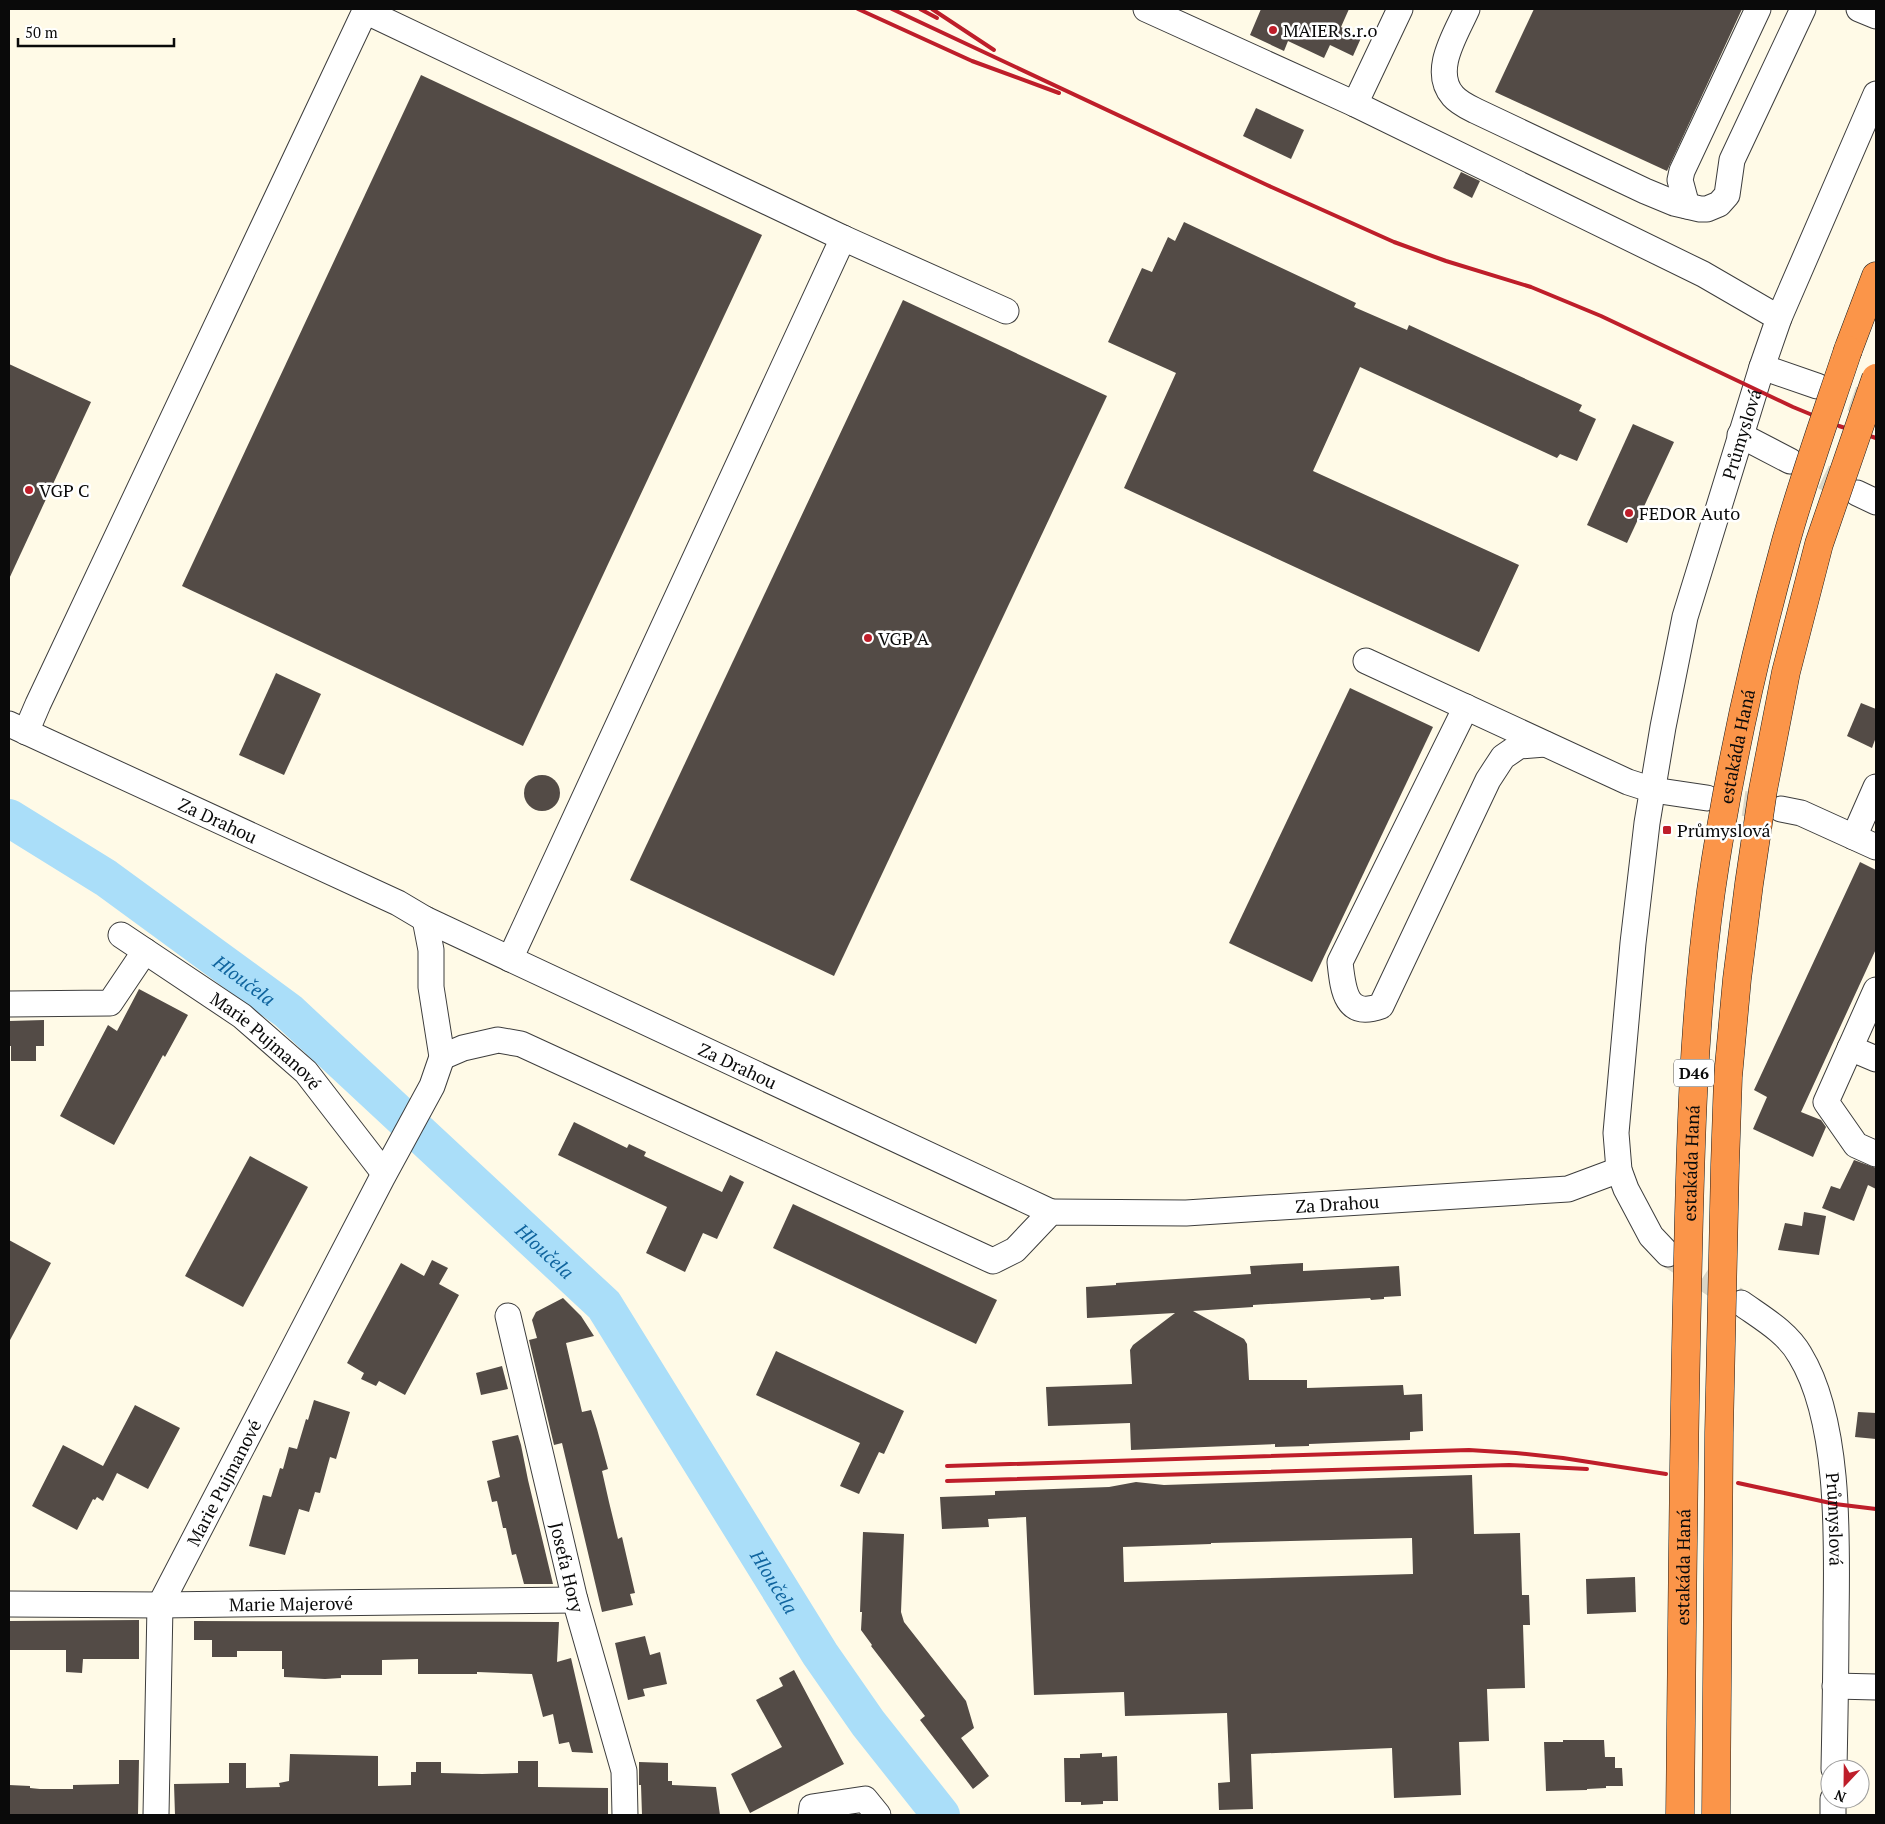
<svg xmlns="http://www.w3.org/2000/svg" width="1885" height="1824" font-family="'PT Serif',serif">
  <style>
    .lines { fill: none; stroke-linecap: round; stroke-linejoin: round }
    .river { stroke: #aadef9; stroke-width: 38 }
    .building { fill: #534b46; fill-rule: evenodd }
    .minor-tunnel { stroke: #dad6c6; stroke-width: 25; stroke-dasharray: 25 12; stroke-linecap: butt }
    .minor-casing { stroke: #3d3d3d; stroke-width: 27 }
    .highway-casing { stroke: #1b1b1b; stroke-width: 29 }
    .minor { stroke: #fff; stroke-width: 25 }
    .highway { stroke: #fb9549; stroke-width: 28 }
    .rail { stroke: #be1e2a; stroke-width: 4 }
    .highway-bridge-casing { stroke: #1b1b1b; stroke-width: 29; stroke-linecap: butt }
    .highway-bridge { stroke: #fb9549; stroke-width: 28 }
    .poi-dot { fill: #be1e2a; stroke: #fff; stroke-width: 2 }
    .labels { text-anchor: middle; dominant-baseline: central; stroke-width: 5; stroke-linejoin: round; paint-order: stroke }
    .shield { fill: #fff; stroke: #545454; stroke-width: 1 }
    .shield-label { font-size: 16px; font-weight: bold; fill: #0a0a0a }
    .poi-label { font-size: 18px; fill: #0a0a0a; stroke: #fff; text-anchor: start }
    .street-label { font-size: 18px; fill: #0a0a0a; stroke: #fff }
    .water-label { font-size: 19px; font-style: italic; fill: #10659f; stroke: #fff }
  </style>
  <rect width="100%" height="100%" fill="#fffae7"/>
  <g class="lines">
    <path class="river" id="s1" d="M9,818L106,878L288,1011L604,1305L820,1654L868,1723L941,1815"/>
  </g>
  <g class="building">
    <path d="M1261,9H1349L1341,27L1361,38L1353,56L1330,45L1324,58L1288,41L1284,51L1250,35Z"/>
    <path d="M1534,9H1742L1667,171L1495,92Z"/>
    <path d="M421,75L762,235L523,746L182,586Z"/>
    <path d="M1256,108L1304,130L1291,159L1243,136Z"/>
    <path d="M1461,172L1480,181L1472,198L1453,188Z"/>
    <path d="M1184,222L1356,303L1354,307L1407,330L1409,325L1582,405L1579,411L1596,419L1577,461L1560,454L1557,458L1360,367L1313,471L1519,565L1479,652L1124,488L1176,373L1108,342L1142,268L1152,272L1168,237L1175,241Z"/>
    <path d="M903,300L1107,396L834,976L630,880Z"/>
    <path d="M9,364L91,402L9,579Z"/>
    <path d="M1633,424L1674,442L1627,543L1587,525Z"/>
    <path d="M276,673L321,694L284,775L239,755Z"/>
    <path d="M1350,688L1433,727L1312,982L1229,943Z"/>
    <path d="M1861,703L1876,709V737L1872,748L1847,736Z"/>
    <circle cx="542" cy="793" r="18"/>
    <path d="M1860,862L1876,870V949L1801,1112L1821,1120L1826,1127L1813,1157L1753,1129L1767,1097L1754,1090Z"/>
    <path d="M139,989L188,1015L165,1057L163,1055L114,1145L60,1116L108,1025L117,1031Z"/>
    <path d="M44,1020V1046H36V1061H11V1046H9V1021Z"/>
    <path d="M574,1122L627,1148L629,1144L646,1152L644,1156L722,1192L730,1175L744,1182L717,1239L703,1233L685,1272L646,1253L667,1207L558,1155Z"/>
    <path d="M250,1156L308,1187L243,1307L185,1276Z"/>
    <path d="M1854,1160L1876,1168V1189L1868,1185L1854,1221L1822,1208L1831,1186L1840,1189Z"/>
    <path d="M793,1204L997,1300L976,1344L773,1248Z"/>
    <path d="M1804,1212L1826,1216L1819,1255L1778,1250L1785,1223L1802,1226Z"/>
    <path d="M9,1240L51,1263L9,1342Z"/>
    <path d="M432,1260L448,1268L439,1284L459,1295L405,1395L379,1381L376,1386L361,1379L364,1373L347,1363L401,1263L424,1276Z"/>
    <path d="M1303,1263V1271L1399,1266L1401,1296L1384,1297V1299L1371,1300L1370,1298L1253,1305V1307L1193,1311L1244,1339L1247,1344L1249,1380H1307V1388L1403,1385L1404,1395L1422,1394L1423,1431L1410,1432V1440L1309,1444V1446L1275,1447V1444L1131,1450L1130,1423L1048,1426L1046,1387L1132,1384L1130,1350L1133,1345L1175,1313L1087,1318L1086,1287L1116,1285V1283L1251,1274L1250,1266Z"/>
    <path d="M563,1298L581,1316L594,1336L566,1343L582,1412L591,1410L597,1429L608,1469L602,1471L609,1502L618,1539L622,1537L635,1593L630,1594L633,1605L602,1612L562,1443L554,1445L529,1340L537,1338L532,1320L536,1312Z"/>
    <path d="M776,1351L904,1411L884,1454L879,1452L859,1494L840,1486L860,1443L756,1395Z"/>
    <path d="M502,1366L508,1389L481,1395L476,1373Z"/>
    <path d="M314,1400L350,1412L336,1459L330,1457L320,1493L315,1492L309,1512L299,1509L285,1555L249,1546L263,1495L271,1497L280,1468L283,1469L289,1447L297,1449L306,1419L308,1420Z"/>
    <path d="M135,1405L180,1428L148,1489L117,1473L103,1501L97,1497L95,1500L93,1499L77,1530L32,1506L63,1445L103,1466Z"/>
    <path d="M1858,1412L1876,1413V1439L1855,1437Z"/>
    <path d="M518,1435L521,1445L528,1480L553,1584H524L516,1554L512,1555L506,1528H503L497,1501L492,1502L487,1481L500,1477L492,1441Z"/>
    <path d="M1472,1475L1474,1534L1520,1533L1522,1595H1529L1530,1625H1523L1525,1688L1487,1689L1489,1741L1459,1742L1461,1795L1394,1798L1392,1748L1251,1754L1253,1809L1219,1810L1218,1783L1230,1782L1227,1713L1125,1716L1124,1692L1034,1695L1026,1517L988,1519L989,1527L942,1529L940,1497L995,1495V1491L1026,1490L1109,1487L1136,1482L1164,1485ZM1412,1538L1413,1574L1124,1582L1123,1547L1211,1544V1543Z"/>
    <path d="M863,1532L904,1534L901,1612L904,1622L966,1701L974,1728L961,1738L989,1776L973,1789L920,1720L925,1716L871,1646L872,1645L861,1630L862,1612H860Z"/>
    <path d="M1635,1577L1636,1612L1587,1614L1586,1579Z"/>
    <path d="M139,1620V1659H83L82,1673L66,1672V1650H9V1621Z"/>
    <path d="M194,1621L559,1622L557,1662L571,1658L593,1753L572,1752L569,1742L559,1744L553,1714L543,1717L532,1674L477,1672V1674H418V1659L382,1660V1675H341V1678L325,1679L284,1677V1669H282V1651H237V1657H212V1640H194Z"/>
    <path d="M645,1636L650,1655L660,1652L667,1684L643,1689L645,1696L628,1700L615,1643Z"/>
    <path d="M794,1670L844,1764L750,1813L731,1774L782,1747L756,1700L783,1686L779,1678Z"/>
    <path d="M1563,1740H1604L1605,1757H1615V1768H1622L1623,1786H1606V1788L1587,1789V1790L1546,1791L1544,1742H1563Z"/>
    <path d="M1102,1753V1757L1117,1756L1118,1801H1103V1804L1081,1805V1802H1065L1064,1758H1080V1754Z"/>
    <path d="M290,1754L378,1756V1786L411,1785V1772H416V1762H441V1773L482,1774L518,1773V1761H538V1787L608,1788V1815H175L174,1784L229,1783V1763H246V1788L280,1787L279,1783L289,1781Z"/>
    <path d="M119,1760H139L138,1815H9V1785L30,1786V1788L40,1789H73V1785L119,1784Z"/>
    <path d="M639,1762L668,1763V1781H672V1785L716,1787L720,1815H642L641,1785H639Z"/>
  </g>
  <g class="lines">
    <g class="minor-tunnel">
      <path d="M1817,386L1876,407"/>
      <path d="M1790,461L1857,493"/>
      <path d="M1707,798L1781,809"/>
      <path d="M1672,1257L1737,1300"/>
    </g>
    <defs>
      <g id="minor">
        <path d="M1146,9L1355,104L1703,274L1779,318"/>
        <path d="M1467,9C1456,34 1431,71 1453,96C1459,103 1468,107 1476,111L1645,191L1674,203L1700,209H1707L1719,204L1727,195L1732,160L1803,9"/>
        <path d="M1859,9L1876,16"/>
        <path d="M1355,104L1400,9"/>
        <path d="M1687,206L1680,180L1682,171L1758,9"/>
        <path d="M843,238L1006,311"/>
        <path d="M1762,367L1817,386"/>
        <path d="M1740,435L1790,461"/>
        <path d="M1857,493L1876,502"/>
        <path d="M1366,661L1628,782L1653,790L1707,798"/>
        <path d="M1466,707L1340,962C1343,989 1345,1019 1381,1006L1488,780L1503,757L1519,746L1545,744"/>
        <path id="s2" d="M9,724L398,903L425,919L1051,1212"/>
        <path d="M26,732L38,704L365,11L843,238L510,959"/>
        <path d="M1781,809L1801,813L1876,847"/>
        <path d="M1854,837L1876,787"/>
        <path id="s3" d="M121,935L242,1016L306,1072L384,1173"/>
        <path d="M1876,990L1826,1102L1856,1145L1876,1154"/>
        <path d="M9,1004L110,1003L145,951"/>
        <path d="M1850,1048L1876,1059"/>
        <path id="s4" d="M442,1057L463,1048L498,1040L521,1044L993,1261L1015,1250L1051,1212L1186,1213L1568,1189L1619,1170"/>
        <path id="s5" d="M1668,1254L1651,1236L1626,1189L1619,1170L1616,1133L1633,943L1647,823L1663,727L1685,617L1762,367L1779,318L1876,94"/>
        <path id="s6" d="M1741,1303C1762,1318 1787,1332 1800,1355C1841,1422 1837,1544 1836,1622C1836,1671 1835,1720 1834,1769"/>
        <path id="s7" d="M508,1316L575,1600L624,1771L625,1815"/>
        <path id="s8" d="M9,1604L160,1605L575,1600"/>
        <path d="M1835,1686L1876,1687"/>
        <path id="s9" d="M156,1815L160,1605L382,1178L432,1086L442,1057L431,987V950L425,919"/>
        <path d="M811,1815L812,1807L865,1799L878,1815"/>
        <path d="M1833,1815V1799"/>
      </g>
      <path id="highway" d="M1848,350L1876,276"/>
    </defs>
    <use href="#minor" class="minor-casing"/>
    <use href="#highway" class="highway-casing"/>
    <use href="#minor" class="minor"/>
    <use href="#highway" class="highway"/>
    <g class="rail">
      <path d="M858,9L972,61L1059,93"/>
      <path d="M892,9L1267,185L1394,242L1446,261L1531,287L1601,316L1793,407L1839,426L1876,438"/>
      <path d="M920,9L937,18"/>
      <path d="M932,9L994,50"/>
      <path d="M947,1466L1469,1450L1516,1453L1563,1458L1666,1474"/>
      <path d="M947,1481L1509,1465L1587,1469"/>
      <path d="M1738,1483L1835,1504L1876,1509"/>
    </g>
    <defs>
      <g id="highway-bridge">
        <path id="s10" d="M1680,1815C1682,1644 1683,1472 1687,1301C1690,1164 1692,1027 1711,891C1728,773 1754,656 1786,541C1804,477 1827,413 1848,350"/>
        <path d="M1716,1815L1719,1433L1725,1165L1728,1077L1737,979L1749,884L1763,790L1786,672L1819,544L1876,378"/>
      </g>
    </defs>
    <use href="#highway-bridge" class="highway-bridge-casing"/>
    <use href="#highway-bridge" class="highway-bridge"/>
  </g>
  <g class="poi-dot">
    <circle cx="1273" cy="30" r="5"/>
    <circle cx="29" cy="490" r="5"/>
    <circle cx="1629" cy="513" r="5"/>
    <circle cx="868" cy="638" r="5"/>
    <rect x="1662" y="825" width="10" height="10" rx="2.5"/>
  </g>
  <g class="labels">
    <rect class="shield" x="1674" y="1059.5" width="40" height="27" rx="4"/>
    <g class="shield-label">
      <text x="1694" y="1073">D46</text>
    </g>
    <g class="poi-label">
      <text x="1283" y="30">MAIER s.r.o</text>
      <text x="39" y="490">VGP C</text>
      <text x="1639" y="513">FEDOR Auto</text>
      <text x="878" y="638">VGP A</text>
      <text x="1677" y="830">Průmyslová</text>
    </g>
    <g class="street-label">
      <text stroke="none"><textPath href="#s5" startOffset="848">Průmyslová</textPath></text>
      <text stroke="none"><textPath href="#s10" startOffset="1072">estakáda Haná</textPath></text>
      <text stroke="none"><textPath href="#s2" startOffset="230">Za Drahou</textPath></text>
      <text stroke="none"><textPath href="#s3" startOffset="180">Marie Pujmanové</textPath></text>
      <text stroke="none"><textPath href="#s2" startOffset="805">Za Drahou</textPath></text>
      <text stroke="none"><textPath href="#s10" startOffset="652">estakáda Haná</textPath></text>
      <text stroke="none"><textPath href="#s4" startOffset="965">Za Drahou</textPath></text>
      <text stroke="none"><textPath href="#s9" startOffset="348">Marie Pujmanové</textPath></text>
      <text stroke="none"><textPath href="#s6" startOffset="249">Průmyslová</textPath></text>
      <text stroke="none"><textPath href="#s7" startOffset="258">Josefa Hory</textPath></text>
      <text stroke="none"><textPath href="#s10" startOffset="248">estakáda Haná</textPath></text>
      <text stroke="none"><textPath href="#s8" startOffset="282">Marie Majerové</textPath></text>
    </g>
    <g class="water-label">
      <text stroke="none"><textPath href="#s1" startOffset="286">Hloučela</textPath></text>
      <text stroke="none"><textPath href="#s1" startOffset="691">Hloučela</textPath></text>
      <text stroke="none"><textPath href="#s1" startOffset="1096">Hloučela</textPath></text>
    </g>
  </g>
  <rect width="1885" height="1824" fill="none" stroke="#0a0a0a" stroke-width="20"/>
  <g transform="translate(1845 1784) rotate(202)"><circle r="24" fill="#ffffff" stroke="#9d9d9d"/>
  <path d="M0-4L9 19L0 12L-9 19Z" fill="#be1e2a"/>
  <text y="-8" font-size="14" font-weight="bold" text-anchor="middle" fill="#0a0a0a">N</text>
  </g>
  <path d="M18 38v8h156v-8" fill="none" stroke="#0a0a0a" stroke-width="2.5"/>
  <text x="25" y="38" font-size="15" fill="#0a0a0a" stroke="#ffffff" stroke-width="4" paint-order="stroke">50 m</text>
</svg>
